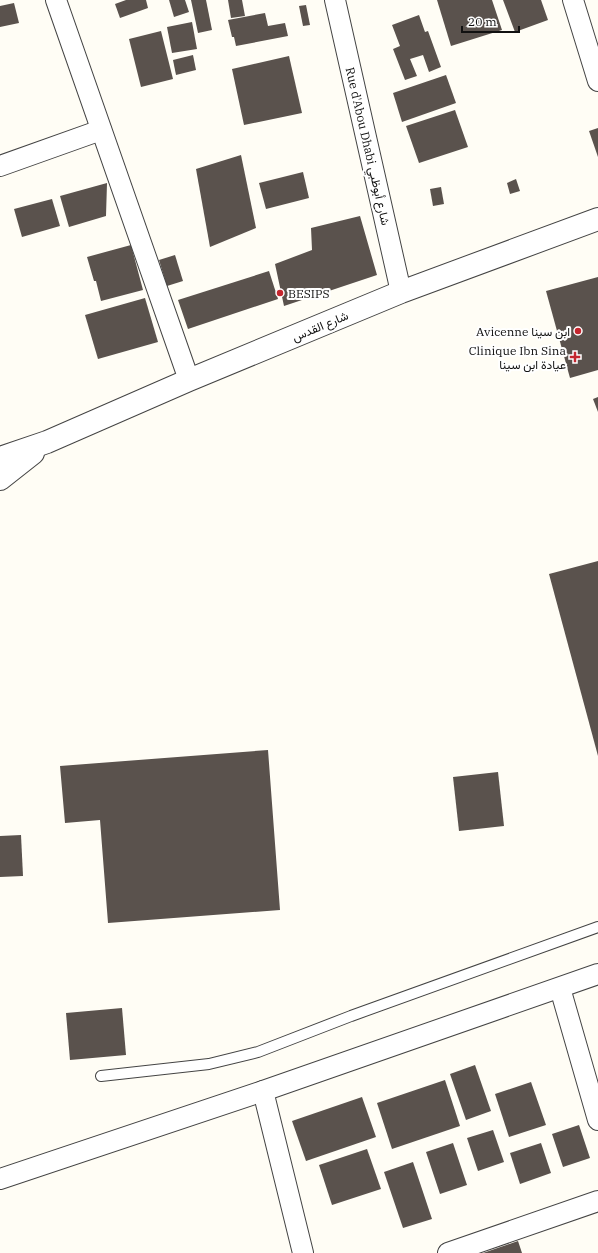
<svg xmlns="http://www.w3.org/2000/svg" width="598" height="1253" font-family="'IBM Plex Serif',Vazirmatn,serif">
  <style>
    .building { fill: #5a524d }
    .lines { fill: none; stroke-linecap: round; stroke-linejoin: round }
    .service-casing { stroke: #444; stroke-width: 12 }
    .minor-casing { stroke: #444; stroke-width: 22 }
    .tertiary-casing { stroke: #444; stroke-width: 24 }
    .service { stroke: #fff; stroke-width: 10 }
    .minor { stroke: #fff; stroke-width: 20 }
    .tertiary { stroke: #fff; stroke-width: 22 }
    .poi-dot { fill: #c4262e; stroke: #fff; stroke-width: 1.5 }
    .labels { text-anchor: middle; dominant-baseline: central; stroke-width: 4; stroke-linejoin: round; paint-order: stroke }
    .street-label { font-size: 12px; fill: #111; stroke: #fff }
    .poi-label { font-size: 12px; fill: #111; stroke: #fff; text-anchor: end }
  </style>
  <rect width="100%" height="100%" fill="#fffdf5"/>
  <g class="building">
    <path d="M126,0H146L148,8L120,18L115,4Z"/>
    <path d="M169,0H185L189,12L174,17Z"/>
    <path d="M191,0H206L212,30L198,33Z"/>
    <path d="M228,0H242L245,16L231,18Z"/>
    <path d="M437,0H492L502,30L451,46Z"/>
    <path d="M503,0H541L548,20L515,32Z"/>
    <path d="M14,3L19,23L0,27V6Z"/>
    <path d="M306,5L310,25L303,26L299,6Z"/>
    <path d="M265,13L268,26L285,23L288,36L236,46L234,37H232L228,20Z"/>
    <path d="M419,15L425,32L428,31L441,67L429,72L423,55L410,59L417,76L405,80L393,49L400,46L392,25Z"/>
    <path d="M192,22L197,49L172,53L167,27Z"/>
    <path d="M161,31L173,79L141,87L129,39Z"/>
    <path d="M193,55L196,70L176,75L173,60Z"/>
    <path d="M289,56L302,113L244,125L232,69Z"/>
    <path d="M446,75L456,103L402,122L393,93Z"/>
    <path d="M455,110L468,147L419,163L406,126Z"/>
    <path d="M598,128V157L589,131Z"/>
    <path d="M241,155L256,228L210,247L196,169Z"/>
    <path d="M303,172L309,198L266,209L259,183Z"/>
    <path d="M516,179L520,191L510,194L507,183Z"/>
    <path d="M107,183L106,216L69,227L60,196Z"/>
    <path d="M441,187L444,204L433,206L430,189Z"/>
    <path d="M52,199L60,226L22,237L14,209Z"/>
    <path d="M360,216L377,275L284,306L275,264L312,250L311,228Z"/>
    <path d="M131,245L143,290L101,301L96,281H94L87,257Z"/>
    <path d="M175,255L183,281L167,286L159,260Z"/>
    <path d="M269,271L278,299L188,329L178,300Z"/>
    <path d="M598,277V370L570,378L546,291Z"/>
    <path d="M145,298L158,342L98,359L85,315Z"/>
    <path d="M598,397V412L593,399Z"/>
    <path d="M598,561V756L549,574Z"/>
    <path d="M268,750L280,910L108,923L100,820L65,823L60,766Z"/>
    <path d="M498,772L504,826L459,831L453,777Z"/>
    <path d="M21,835L23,876L0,877V836Z"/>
    <path d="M122,1008L126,1055L70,1060L66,1013Z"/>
    <path d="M475,1065L491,1111L466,1120L450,1074Z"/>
    <path d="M445,1080L460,1126L392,1149L377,1103Z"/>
    <path d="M531,1082L546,1125L509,1137L495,1094Z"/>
    <path d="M362,1097L376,1137L306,1161L292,1121Z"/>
    <path d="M579,1125L590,1158L563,1167L552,1134Z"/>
    <path d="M493,1130L504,1162L478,1171L467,1138Z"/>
    <path d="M453,1143L467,1185L440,1194L426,1152Z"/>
    <path d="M541,1143L551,1173L520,1184L510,1153Z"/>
    <path d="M367,1149L381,1189L332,1205L319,1165Z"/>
    <path d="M413,1162L432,1219L403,1228L384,1172Z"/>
    <path d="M518,1241L522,1253H483Z"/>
  </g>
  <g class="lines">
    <defs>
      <path id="service" d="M101,1076L209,1064L258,1052L351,1016L598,927"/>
      <g id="minor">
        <path d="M56,0L189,380"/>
        <path d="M335,0L401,292"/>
        <path d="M573,0L598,81"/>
        <path d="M0,166L101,130"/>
        <path d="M560,988L598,1120"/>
        <path d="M263,1091L303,1253"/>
        <path d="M0,1179L263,1091L598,974"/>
        <path d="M448,1253L598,1201"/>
      </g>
      <g id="tertiary">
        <path d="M0,458L12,454L47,442L189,380L401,292L598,219"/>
        <path d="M0,479L33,453"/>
      </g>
    </defs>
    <use href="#service" class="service-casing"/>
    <use href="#minor" class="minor-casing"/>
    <use href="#tertiary" class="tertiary-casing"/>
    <use href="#service" class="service"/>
    <use href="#minor" class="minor"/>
    <use href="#tertiary" class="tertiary"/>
  </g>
  <g class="poi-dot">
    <circle cx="280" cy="293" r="4"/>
    <circle cx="578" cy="331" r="4"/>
    <path d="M573 351h4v4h4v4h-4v4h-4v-4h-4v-4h4z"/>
  </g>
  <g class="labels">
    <g class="street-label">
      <text transform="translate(368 146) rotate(77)">Rue d'Abou Dhabi شارع أبوظبي</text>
      <text transform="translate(320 326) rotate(-23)">شارع القدس</text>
    </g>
    <g class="poi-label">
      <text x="288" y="293" text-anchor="start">BESIPS</text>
      <text x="570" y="331">Avicenne ابن سينا</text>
      <text x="566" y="350">Clinique Ibn Sina<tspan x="566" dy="14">عيادة ابن سينا</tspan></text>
    </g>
  </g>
  <path d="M462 26v6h57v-6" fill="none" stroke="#111111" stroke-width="2"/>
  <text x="468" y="26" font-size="12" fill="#111111" stroke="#ffffff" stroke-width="3" paint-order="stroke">20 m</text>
</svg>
